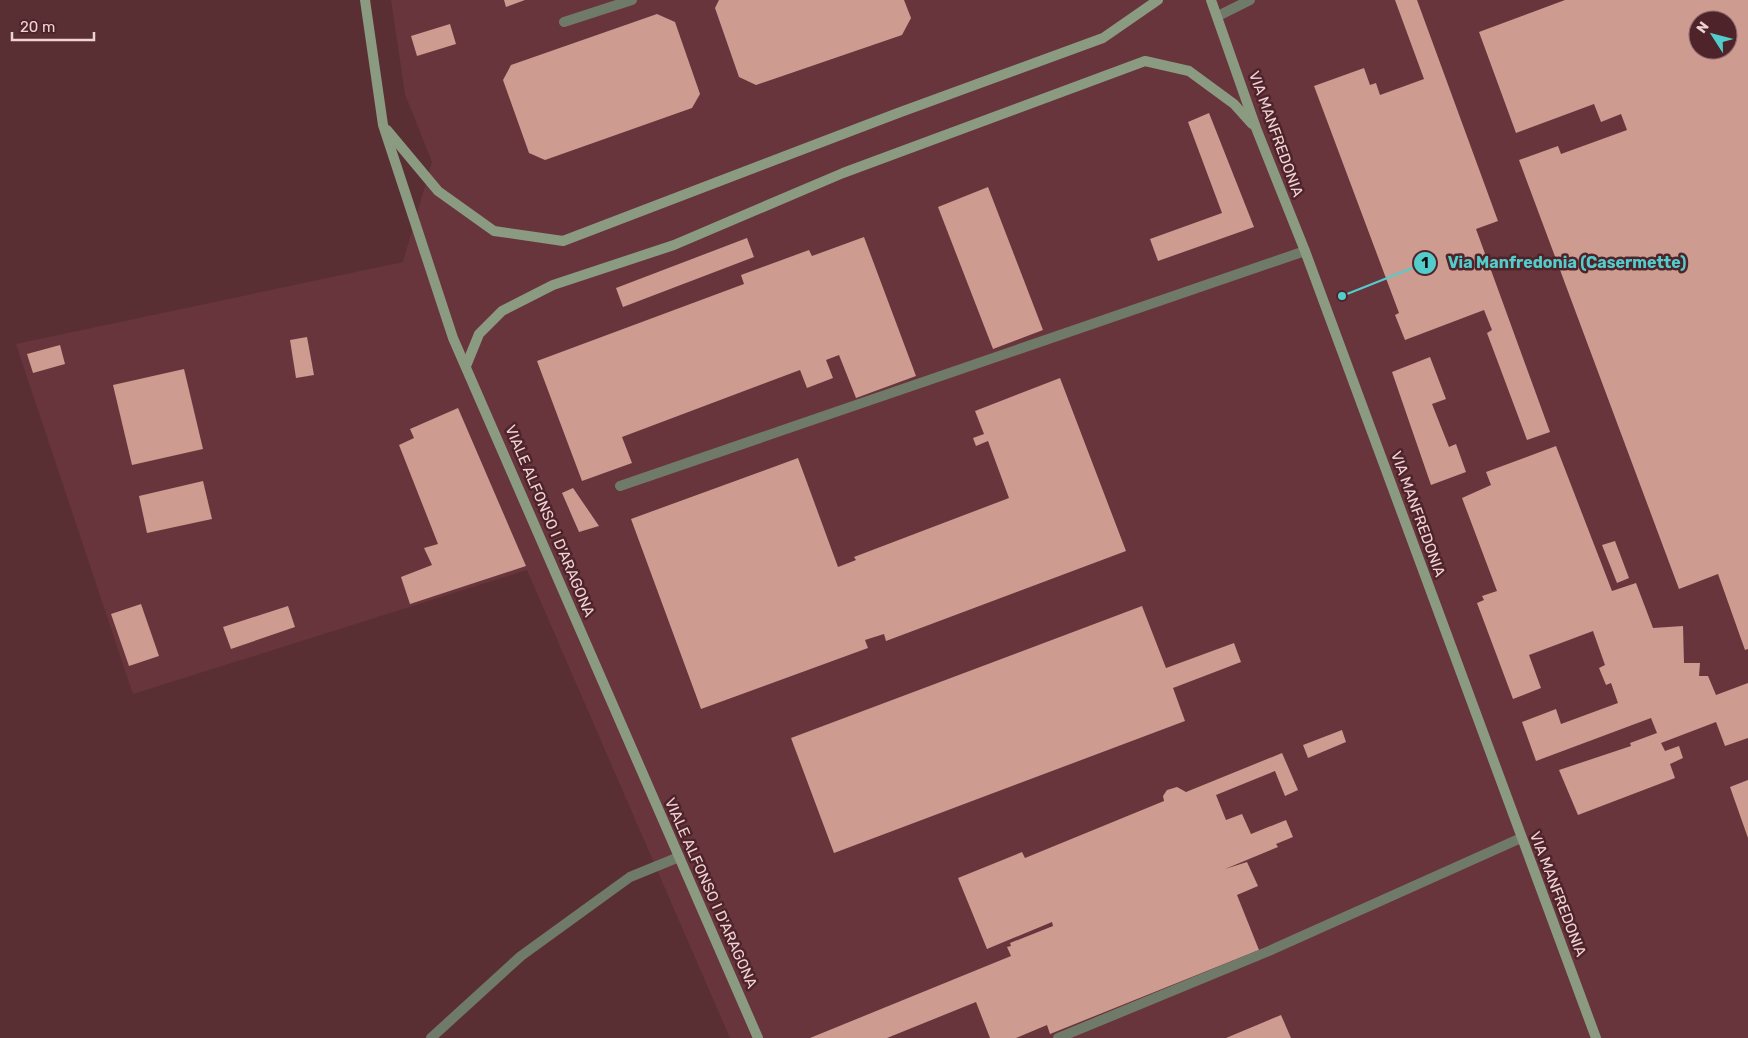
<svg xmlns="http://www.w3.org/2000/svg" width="1748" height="1038" font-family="Rubik,sans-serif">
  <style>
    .built { fill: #68353c; fill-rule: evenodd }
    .building { fill: #cd9b90; fill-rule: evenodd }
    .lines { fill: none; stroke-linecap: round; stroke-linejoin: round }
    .lane { stroke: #707a69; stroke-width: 10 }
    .street { stroke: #707a69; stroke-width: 10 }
    .secondary { stroke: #8b9b81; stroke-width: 10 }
    .labels { text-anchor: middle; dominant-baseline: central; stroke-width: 5; stroke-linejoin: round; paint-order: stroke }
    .street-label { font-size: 15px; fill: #efd3d4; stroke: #4e242a }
    .leader { fill: none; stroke: #53cdcb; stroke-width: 2 }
    .callout-dot { fill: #53cdcb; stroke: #4e242a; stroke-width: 2 }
    .mark-label { font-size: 15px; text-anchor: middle; font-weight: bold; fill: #111 }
    .callout-label { font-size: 16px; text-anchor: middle; font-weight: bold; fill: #53cdcb; stroke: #4e242a; stroke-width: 5; stroke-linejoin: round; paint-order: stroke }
  </style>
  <rect width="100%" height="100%" fill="#5a2f34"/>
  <path class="built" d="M391,0H1748V1038H730L527,570L133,694L16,344L403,262L432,162L405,94ZM1698,20H1728V50H1698Z"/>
  <g class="building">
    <path d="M504,0H525L506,7Z"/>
    <path d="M719,0H904L911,18L902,35L756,85L739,77L715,8Z"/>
    <path d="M1395,0H1417L1498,221L1476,229L1550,432L1527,440L1487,333L1492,330L1484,310L1405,340L1395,315L1399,313L1314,86L1364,68L1370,85L1376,83L1380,95L1424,79Z"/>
    <path d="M1565,0H1748V649L1745,650L1718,574L1679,589L1519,160L1558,146L1561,154L1627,130L1621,114L1601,122L1594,104L1516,133L1479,32ZM1698,20H1728V50H1698Z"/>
    <path d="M657,14L675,22L700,94L692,108L545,160L529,153L503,80L511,65Z"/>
    <path d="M450,24L456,44L417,56L411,36Z"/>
    <path d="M1209,113L1254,227L1158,261L1150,239L1222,213L1188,122Z"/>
    <path d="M988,187L1043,330L993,349L938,207Z"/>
    <path d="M864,237L916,376L856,398L839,355L826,360L833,378L807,388L800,370L622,437L632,463L582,481L537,361L744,284L741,275L809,250L812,256Z"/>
    <path d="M747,238L754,257L623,307L616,288Z"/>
    <path d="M307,337L314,375L296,378L290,340Z"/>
    <path d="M60,345L65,364L33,373L27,354Z"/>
    <path d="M1430,357L1446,399L1432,404L1449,447L1456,444L1466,472L1431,485L1392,372Z"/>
    <path d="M184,369L203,449L132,465L113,385Z"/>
    <path d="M1060,378L1126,551L886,641L884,634L865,640L868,648L701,709L631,519L798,458L838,567L856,560L854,557L1009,498L988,441L976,446L973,438L984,434L975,411Z"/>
    <path d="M458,408L526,566L410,604L401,577L432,565L424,548L438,544L399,445L414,438L410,429Z"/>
    <path d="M1556,446L1612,591L1636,583L1653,628L1683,626L1684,663H1700L1699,676H1708L1716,695L1748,683V738L1725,746L1716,722L1661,743L1665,751L1679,746L1683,758L1670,764L1675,778L1578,815L1559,770L1631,746L1630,743L1657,733L1651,718L1536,761L1522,722L1556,709L1561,724L1618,703L1611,683L1606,685L1599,668L1605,665L1593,631L1529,655L1541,688L1513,699L1477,603L1484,600L1482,596L1497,591L1462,498L1491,485L1486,472Z"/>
    <path d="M203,481L212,519L147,533L139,496Z"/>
    <path d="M573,488L599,526L579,532L562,493Z"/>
    <path d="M1615,541L1629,578L1617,583L1602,545Z"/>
    <path d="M141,604L159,656L129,666L111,614Z"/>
    <path d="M288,606L295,627L231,649L223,627Z"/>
    <path d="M1142,606L1166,668L1234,643L1241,662L1173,688L1185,721L834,853L791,738Z"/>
    <path d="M1342,730L1346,742L1308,758L1303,745Z"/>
    <path d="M1282,753L1298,790L1285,796L1275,771L1216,795L1226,820L1242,814L1251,834L1286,820L1293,837L1276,844L1278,847L1225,869L1247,862L1258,886L1237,895L1259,950L1050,1034L1047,1025L1016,1038H990L976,1002L887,1038H810L1011,956L1007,947L1011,946L1010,943L1053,926L1052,922L987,949L958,878L1022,852L1025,858L1164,801L1163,796L1167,790L1177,787L1186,792Z"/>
    <path d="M1748,780V838L1730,787Z"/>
    <path d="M1281,1015L1291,1038H1226Z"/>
  </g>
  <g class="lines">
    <path class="lane" d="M431,1038L521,956L630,877L679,857"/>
    <g class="street">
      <path d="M1218,16L1250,0"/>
      <path d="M564,22L632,0"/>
      <path d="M620,486L1305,251"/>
      <path d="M1058,1038L1269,951L1521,838"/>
    </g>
    <g class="secondary">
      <path d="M365,0L383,125L453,338L758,1038"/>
      <path d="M1211,0L1256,128L1305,251L1596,1038"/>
      <path d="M387,130L438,191L494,231L563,241L898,113L1103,38L1158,0"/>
      <path d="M466,366L479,334L502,311L553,285L674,245L843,173L1145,61L1189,71L1234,104L1252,124"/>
    </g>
  </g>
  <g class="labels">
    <g class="street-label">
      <text transform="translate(1276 134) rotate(70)">VIA MANFREDONIA</text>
      <text transform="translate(1418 514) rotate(70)">VIA MANFREDONIA</text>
      <text transform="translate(550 521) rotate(67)">VIALE ALFONSO I D'ARAGONA</text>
      <text transform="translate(711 893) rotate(66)">VIALE ALFONSO I D'ARAGONA</text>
      <text transform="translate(1558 894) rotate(69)">VIA MANFREDONIA</text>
    </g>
  </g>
  <path class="leader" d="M1342 296L1425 263"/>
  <g class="callout-dot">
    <circle cx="1342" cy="296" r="5"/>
    <circle cx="1425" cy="263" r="12"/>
  </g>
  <g class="mark-label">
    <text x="1425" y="268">1</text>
  </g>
  <g class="callout-label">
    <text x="1567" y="268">Via Manfredonia (Casermette)</text>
  </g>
  <g transform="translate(1713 35) rotate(306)"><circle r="24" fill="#4e242a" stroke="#8e6a6e"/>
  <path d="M0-4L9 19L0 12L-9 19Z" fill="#53cdcb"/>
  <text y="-8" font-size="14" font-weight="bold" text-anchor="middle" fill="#efd3d4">N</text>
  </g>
  <path d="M12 32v8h82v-8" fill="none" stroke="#efd3d4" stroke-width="2.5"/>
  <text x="20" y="32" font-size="15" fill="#efd3d4" stroke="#4e242a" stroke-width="4" paint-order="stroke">20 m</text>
</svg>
